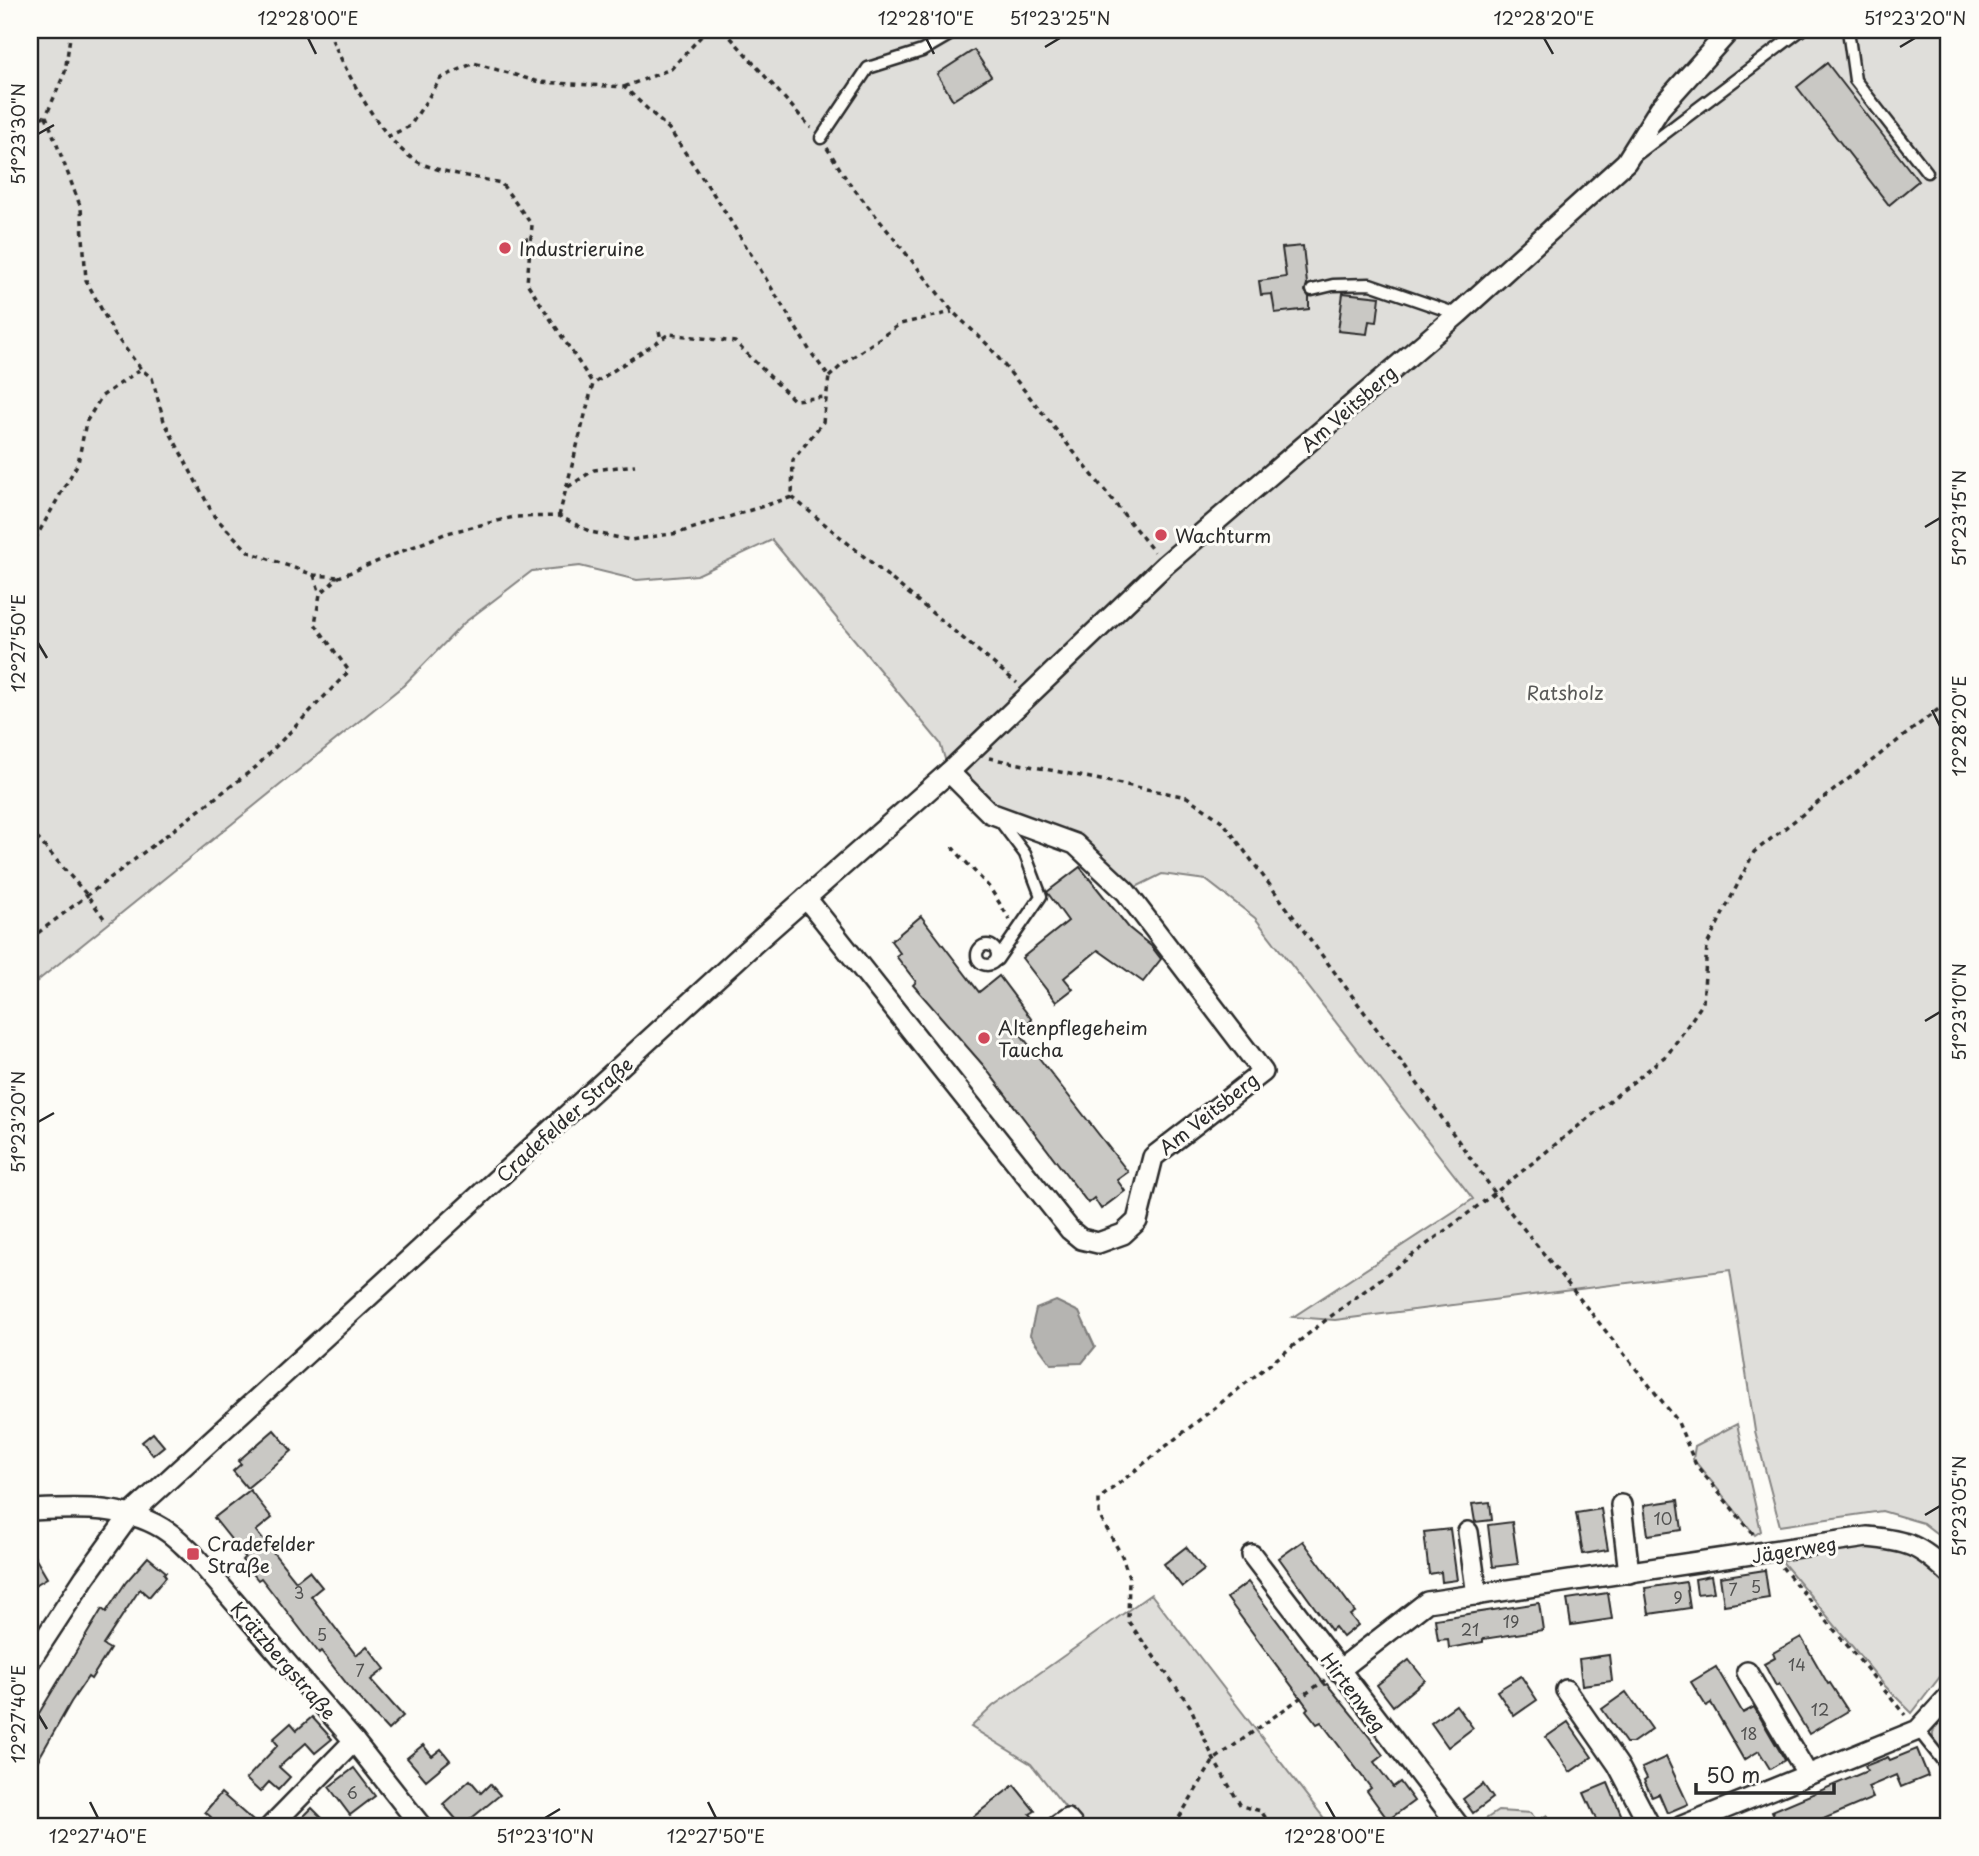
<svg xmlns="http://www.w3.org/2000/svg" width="1979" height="1856" font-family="'Playpen Sans',sans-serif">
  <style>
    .green { fill: #dfdeda; stroke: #858482; stroke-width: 2 }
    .water { fill: #b5b4b1; stroke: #7e7d7b; stroke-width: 2 }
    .building { fill: #c9c8c4; stroke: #2b2b2b; stroke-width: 2 }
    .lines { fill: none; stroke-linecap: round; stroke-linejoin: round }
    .service-casing { stroke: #2b2b2b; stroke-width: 15 }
    .minor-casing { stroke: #2b2b2b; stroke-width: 24 }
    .path { stroke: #2b2b2b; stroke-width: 3.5; stroke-dasharray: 5 5; stroke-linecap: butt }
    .service { stroke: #fdfcf7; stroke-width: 10 }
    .minor { stroke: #fdfcf7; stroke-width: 19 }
    .ticks { fill: none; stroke: #2b2b2b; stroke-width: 2.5 }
    .poi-dot { fill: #d1495b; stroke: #fdfcf7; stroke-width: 2.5 }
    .labels { text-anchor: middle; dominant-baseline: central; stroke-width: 6; stroke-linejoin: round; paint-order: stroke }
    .number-label { font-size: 16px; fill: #525251 }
    .poi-label { font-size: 19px; fill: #2b2b2b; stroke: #fdfcf7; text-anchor: start }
    .street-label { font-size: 19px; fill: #2b2b2b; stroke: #fdfcf7 }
    .park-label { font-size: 19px; fill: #585857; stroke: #fdfcf7 }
    .neatline { fill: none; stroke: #2b2b2b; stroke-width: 2.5 }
    .ticks-label { font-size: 18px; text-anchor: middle; fill: #2b2b2b }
  </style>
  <rect width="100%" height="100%" fill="#fdfcf7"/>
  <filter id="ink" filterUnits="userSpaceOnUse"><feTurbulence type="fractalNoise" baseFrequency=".0143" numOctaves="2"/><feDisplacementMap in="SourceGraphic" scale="14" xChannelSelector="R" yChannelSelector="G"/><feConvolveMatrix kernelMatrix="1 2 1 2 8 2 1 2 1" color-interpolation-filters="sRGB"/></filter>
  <g filter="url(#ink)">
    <g class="green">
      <path d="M30,30H1949V1543L1923,1523L1882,1511L1780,1526L1755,1431L1730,1270L1335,1320L1293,1317L1473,1199L1255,918L1206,880L1162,874L1126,892L1075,844L990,813L949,772L940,743L772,540L697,575L637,580L580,566L532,571L464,623L404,685L30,987Z"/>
      <path d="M1737,1424L1761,1531L1755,1535L1693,1459L1695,1446Z"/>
      <path d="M1872,1546L1905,1551L1937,1574L1949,1587V1622L1947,1634L1949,1665L1912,1713L1884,1685L1780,1559Z"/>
      <path d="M1151,1594L1330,1826H1080L1031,1764L971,1727L993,1706Z"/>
      <path d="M1949,1709V1763C1929,1738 1926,1735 1949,1709Z"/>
      <path d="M1498,1811L1531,1813L1537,1821L1547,1815L1555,1826H1475Z"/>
    </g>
    <path class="water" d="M1056,1301L1079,1312L1095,1347L1082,1363L1051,1364L1030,1335L1036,1309Z"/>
    <g class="building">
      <path d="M974,50L991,76L953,100L937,74Z"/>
      <path d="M1827,63L1918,181L1889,205L1797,87Z"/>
      <path d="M1303,246L1307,284L1305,291L1309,297V309L1275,313L1272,294L1261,295L1259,281L1286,277L1282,248Z"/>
      <path d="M1343,293L1380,297L1377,322L1369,321L1367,334L1338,331Z"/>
      <path d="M1080,867L1129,928L1151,946L1161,959L1143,982L1098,950L1064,978L1073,989L1056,1002L1022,958L1068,921L1047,892Z"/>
      <path d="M921,916L979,992L999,976L1032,1020L1018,1031L1128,1172L1117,1180L1125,1191L1101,1209L1094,1198L1088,1203L983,1065L913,985L916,982L896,956L900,953L891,941Z"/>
      <path d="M274,1430L292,1451L247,1488L233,1471L241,1464L238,1461Z"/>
      <path d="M153,1433L164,1446L153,1455L142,1442Z"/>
      <path d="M250,1490L272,1518L256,1531L296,1581L309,1571L322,1587L311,1596L356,1655L367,1646L385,1669L371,1680L403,1716L388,1730L354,1693L321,1651L319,1653L261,1578L258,1580L242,1560L245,1557L214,1518Z"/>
      <path d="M1678,1500L1682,1530L1648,1535L1644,1505Z"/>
      <path d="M1490,1502L1492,1520L1475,1522L1472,1504Z"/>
      <path d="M1601,1509L1608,1550L1583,1554L1576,1513Z"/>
      <path d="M1512,1522L1518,1564L1493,1567L1488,1525Z"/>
      <path d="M1450,1529L1457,1580L1442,1582L1441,1572L1429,1574L1424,1532Z"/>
      <path d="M1303,1541L1355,1612L1350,1615L1358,1625L1343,1637L1335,1627L1331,1630L1279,1558Z"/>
      <path d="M1186,1547L1204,1570L1182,1587L1164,1564Z"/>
      <path d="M30,1549L47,1578L30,1588Z"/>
      <path d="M148,1557L166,1572L164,1574L166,1577L149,1597L140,1589L103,1645L110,1649L91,1679L88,1677L71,1702L30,1774V1728L102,1609L106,1612L126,1582Z"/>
      <path d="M1765,1570L1769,1598L1724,1605L1720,1577Z"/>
      <path d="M1711,1576L1714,1592L1697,1594L1695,1579Z"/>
      <path d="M1248,1582L1325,1685L1327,1684L1354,1717L1383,1755L1374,1762L1393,1787L1400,1782L1414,1801L1388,1820L1367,1791L1371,1788L1321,1722L1317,1724L1306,1710L1308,1708L1227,1598Z"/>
      <path d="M1686,1582L1690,1608L1649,1614L1645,1588Z"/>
      <path d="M1608,1593L1612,1619L1571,1625L1567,1599Z"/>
      <path d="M1539,1603L1543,1630L1483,1639V1642L1449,1648L1448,1639L1438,1640L1435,1619Z"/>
      <path d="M1801,1637L1828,1684L1830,1683L1848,1711L1809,1734L1779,1684L1776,1686L1764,1664L1775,1658L1773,1653Z"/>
      <path d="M1609,1655L1612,1681L1582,1685L1579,1659Z"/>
      <path d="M1409,1660L1425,1680L1393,1706L1377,1685Z"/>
      <path d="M1716,1667L1743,1713L1754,1707L1785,1760L1770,1769L1759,1751L1744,1760L1711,1703L1706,1706L1691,1682Z"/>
      <path d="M1521,1676L1537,1700L1514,1716L1497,1691Z"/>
      <path d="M1626,1692L1652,1729L1632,1743H1626L1602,1709Z"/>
      <path d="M1456,1705L1473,1728L1448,1747L1431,1723Z"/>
      <path d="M312,1717L332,1739L315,1753L306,1743L279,1767L290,1777L278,1790L269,1782L260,1792L246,1779L278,1745L273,1739L291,1723L297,1730Z"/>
      <path d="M1568,1722L1592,1757L1570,1772L1546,1737Z"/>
      <path d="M423,1745L432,1756L441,1749L450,1760L426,1780L407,1758Z"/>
      <path d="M1917,1749L1928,1776L1901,1787L1896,1775L1868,1787L1873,1798L1807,1826H1778L1772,1811L1867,1771L1865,1766L1888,1757L1890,1760Z"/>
      <path d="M1666,1757L1688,1804L1667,1813L1659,1794L1652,1797L1644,1780L1647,1778L1642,1768Z"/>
      <path d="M354,1768L375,1796L350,1815L329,1787Z"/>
      <path d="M470,1780L481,1793L490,1784L500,1795L462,1826L443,1804Z"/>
      <path d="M1608,1783L1623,1819L1606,1826H1599L1584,1793Z"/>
      <path d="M1483,1784L1493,1798L1473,1813L1463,1799Z"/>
      <path d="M1014,1785L1035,1811L1030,1814L1040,1826H980L973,1817Z"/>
      <path d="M221,1793L259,1826H203L211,1817L205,1812Z"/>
      <path d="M312,1808L330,1826H294Z"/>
    </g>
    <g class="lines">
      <defs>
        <g id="service">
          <path d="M1848,30L1855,80L1927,172"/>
          <path d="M821,138L868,68L922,51L958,30"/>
          <path d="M1635,156L1801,30"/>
          <path d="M1312,290L1333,285L1370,284L1457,314"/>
          <circle cx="987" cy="955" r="10"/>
          <path d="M997,960L1041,896L1025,854L1000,821"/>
          <path d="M1918,1730L1949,1769"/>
        </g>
        <g id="minor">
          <path d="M806,898L1070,1230L1081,1239L1098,1243L1123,1234L1137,1221L1153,1157L1263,1072L1126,892L1075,844L990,813L949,772"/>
          <path d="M1621,1505L1629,1573"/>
          <path d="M30,1510C75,1508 129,1504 168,1532C177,1538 185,1547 193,1554L354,1741L421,1826"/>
          <path d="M1468,1532L1477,1595"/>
          <path d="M1252,1555L1459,1826"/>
          <path d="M30,1661L85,1577L130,1515L756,942L949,772L1165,565L1458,314L1626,162L1660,108L1730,30"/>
          <path d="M1338,1671L1427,1602L1867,1537C1908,1541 1919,1545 1949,1573"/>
          <path d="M1747,1672L1808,1775"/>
          <path d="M1566,1690L1618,1765L1650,1826"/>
          <path d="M271,1826L354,1741"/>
          <path d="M1057,1826L1067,1819L1073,1826"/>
          <path d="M1682,1826L1918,1730L1949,1696"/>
        </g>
      </defs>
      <use href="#service" class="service-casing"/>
      <use href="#minor" class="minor-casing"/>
      <g class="path">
        <path d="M71,30L65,72L46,116L81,208L86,280L115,335L141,369L152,378L164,421L214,516L249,552L314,575L339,577"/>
        <path d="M328,30C344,68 383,147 422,164C441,172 479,178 501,183L532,225L527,283L593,384"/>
        <path d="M724,30L811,128"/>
        <path d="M624,87L671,69L707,30"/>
        <path d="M30,120L46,116"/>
        <path d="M387,137L410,126L441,78L474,63L539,82L624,87L669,129L719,202L810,351L829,377L823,422L793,460L792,497"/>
        <path d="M827,148L847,180L953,312L988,345L1154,552"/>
        <path d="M523,239H530"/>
        <path d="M659,331L661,339"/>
        <path d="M829,377L843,364L900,324L952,312"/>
        <path d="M568,487L594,470L635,465"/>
        <path d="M792,497L1017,683"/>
        <path d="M559,516L593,384L669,334L735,342L794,400L826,397"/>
        <path d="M30,548L78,463L86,422L102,396L141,369"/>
        <path d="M314,575L320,594"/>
        <path d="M989,758L1187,797L1223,822L1428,1098L1495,1193L1677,1420L1696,1465L1754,1535"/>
        <path d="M30,830L87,895L106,921"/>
        <path d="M952,847L990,888L1010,920"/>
        <path d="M30,939L256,767L349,671L315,624L320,594L339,577L447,533L514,517L559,516L591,532L630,540L678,533L792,497"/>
        <path d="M1782,1567L1905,1715"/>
        <path d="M1174,1826L1214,1760L1325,1680"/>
        <path d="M1271,1826L1261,1811L1241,1806L1214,1760L1190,1706L1128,1621L1129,1577L1122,1556L1099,1515V1499L1326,1320L1495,1193L1668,1054L1703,1003L1707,945L1754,852L1949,701"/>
      </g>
      <use href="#service" class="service"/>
      <use href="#minor" class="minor"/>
    </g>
  </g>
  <path class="ticks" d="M308,38L316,54M926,38L934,54M1544,38L1553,54M1045,47L1060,38M1900,47L1915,38M38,134L54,125M1925,527L1940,518M38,643L47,658M1932,710L1940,726M1925,1021L1940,1012M38,1122L54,1113M1925,1515L1940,1506M38,1714L47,1729M90,1802L98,1818M708,1802L716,1818M1326,1802L1335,1818M545,1818L560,1809"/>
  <g class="poi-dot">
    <circle cx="505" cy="248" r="7"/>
    <circle cx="1161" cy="535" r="7"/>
    <circle cx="984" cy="1038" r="7"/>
    <rect x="186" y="1547" width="14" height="14" rx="3.5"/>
  </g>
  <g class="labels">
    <g class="number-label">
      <text x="1663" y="1518">10</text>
      <text x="1756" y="1586">5</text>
      <text x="1733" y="1589">7</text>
      <text x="299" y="1592">3</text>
      <text x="1678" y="1597">9</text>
      <text x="1511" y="1621">19</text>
      <text x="1470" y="1629">21</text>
      <text x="322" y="1634">5</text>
      <text x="1797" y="1664">14</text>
      <text x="360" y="1670">7</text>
      <text x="1820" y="1709">12</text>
      <text x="1749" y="1733">18</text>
      <text x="352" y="1792">6</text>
    </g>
    <g class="poi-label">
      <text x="519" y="248">Industrieruine</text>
      <text x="1175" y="535">Wachturm</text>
      <text x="998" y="1027">Altenpflegeheim<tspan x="998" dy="22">Taucha</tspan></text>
      <text x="207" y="1543">Cradefelder<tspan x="207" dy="22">Straße</tspan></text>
    </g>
    <g class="street-label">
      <text transform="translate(1348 408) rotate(-41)">Am Veitsberg</text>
      <text transform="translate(1208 1113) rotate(-38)">Am Veitsberg</text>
      <text transform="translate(564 1119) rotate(-42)">Cradefelder Straße</text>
      <text transform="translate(1794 1549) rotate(-9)">Jägerweg</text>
      <text transform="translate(284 1660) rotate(49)">Krätzbergstraße</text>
      <text transform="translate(1354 1692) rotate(53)">Hirtenweg</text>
    </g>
    <g class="park-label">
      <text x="1565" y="692">Ratsholz</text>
    </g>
  </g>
  <rect width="1979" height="1856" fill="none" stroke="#fdfcf7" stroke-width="77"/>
  <path d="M1696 1783v10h138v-10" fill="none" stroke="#2b2b2b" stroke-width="3.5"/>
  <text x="1706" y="1783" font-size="21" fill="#2b2b2b" stroke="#fdfcf7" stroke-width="5" paint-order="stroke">50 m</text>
  <rect x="38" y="38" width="1902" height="1780" class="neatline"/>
  <g class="ticks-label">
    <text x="308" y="25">12°28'00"E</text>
    <text x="926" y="25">12°28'10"E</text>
    <text x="1060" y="25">51°23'25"N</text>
    <text x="1544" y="25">12°28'20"E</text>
    <text x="1915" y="25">51°23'20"N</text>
    <text transform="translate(19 134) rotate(-90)" y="6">51°23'30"N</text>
    <text transform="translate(1960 518) rotate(-90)" y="6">51°23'15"N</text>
    <text transform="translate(19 643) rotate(-90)" y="6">12°27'50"E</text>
    <text transform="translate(1960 726) rotate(-90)" y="6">12°28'20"E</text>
    <text transform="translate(1960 1012) rotate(-90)" y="6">51°23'10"N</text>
    <text transform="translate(19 1122) rotate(-90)" y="6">51°23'20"N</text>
    <text transform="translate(1960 1506) rotate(-90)" y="6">51°23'05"N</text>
    <text transform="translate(19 1714) rotate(-90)" y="6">12°27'40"E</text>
    <text x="98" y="1843">12°27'40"E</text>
    <text x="545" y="1843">51°23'10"N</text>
    <text x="716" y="1843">12°27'50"E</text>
    <text x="1335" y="1843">12°28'00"E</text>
  </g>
</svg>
